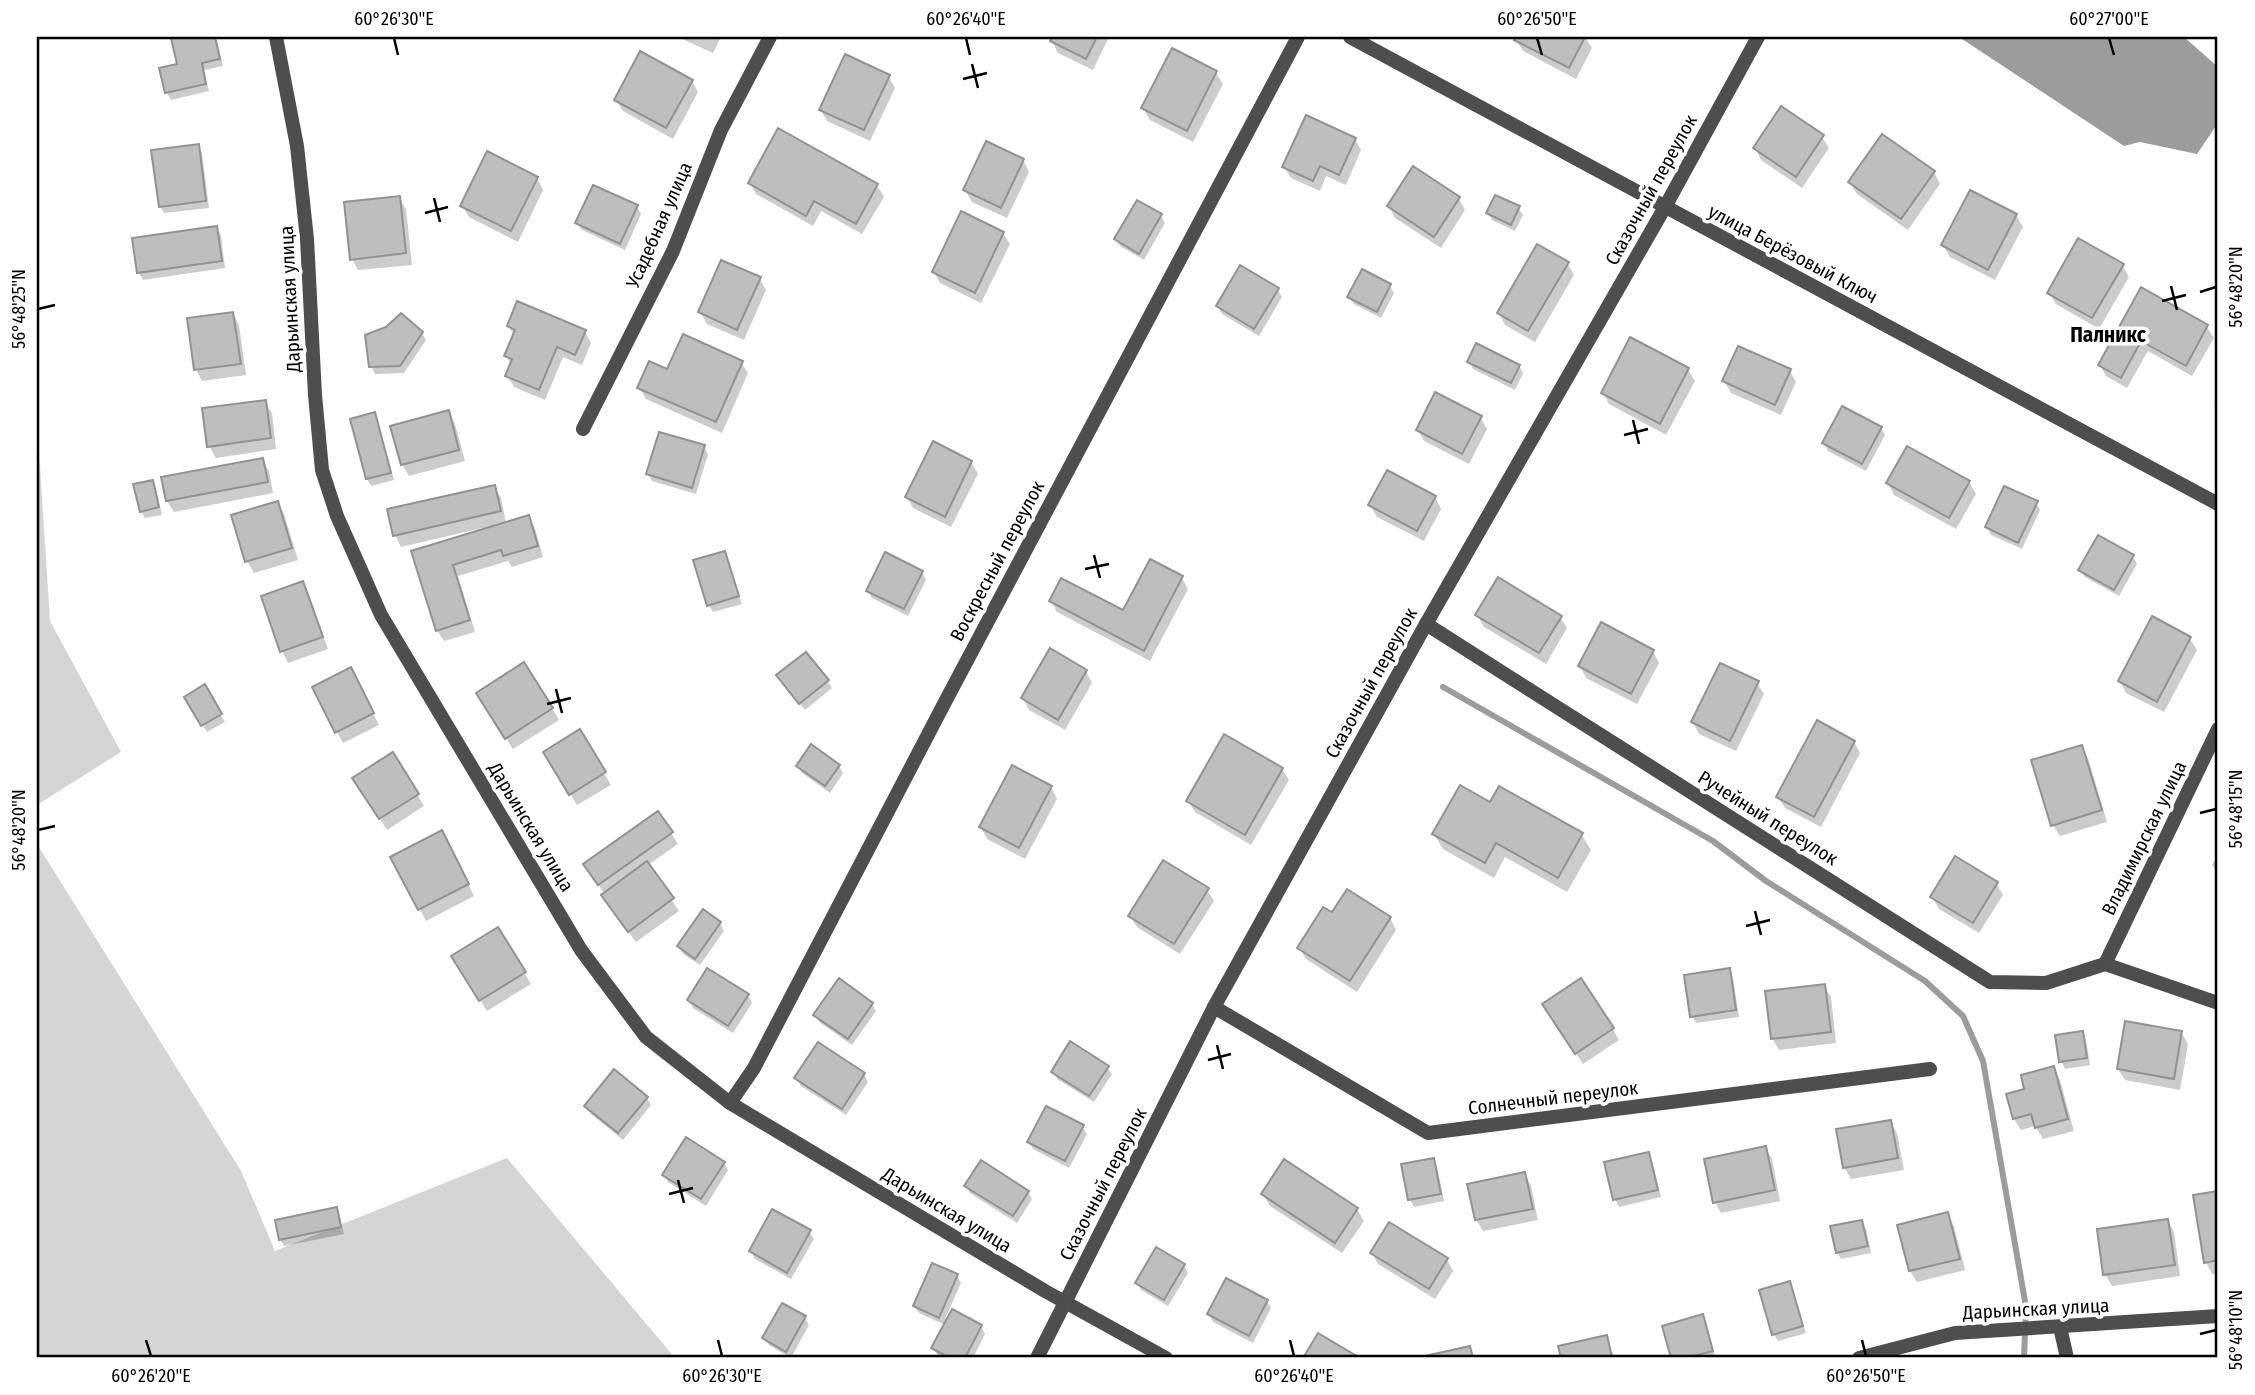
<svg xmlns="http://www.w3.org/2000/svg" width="2255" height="1395" font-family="'Fira Sans Condensed',sans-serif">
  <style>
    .green { fill: #d5d5d5 }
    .water { fill: #9c9c9c }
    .shadow { fill: #0003 }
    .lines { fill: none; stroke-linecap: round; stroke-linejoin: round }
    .stream { stroke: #9c9c9c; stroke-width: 6 }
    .building { fill: #bebebe; stroke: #929292; stroke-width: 2 }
    .street { stroke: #4e4e4e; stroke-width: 14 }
    .ticks { fill: none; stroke: #000; stroke-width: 2.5 }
    .labels { text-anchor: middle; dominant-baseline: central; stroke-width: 7; stroke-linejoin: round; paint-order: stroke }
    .street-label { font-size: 19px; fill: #000; stroke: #fff }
    .neighbourhood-label { font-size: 21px; font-weight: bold; fill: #000; stroke: #fff }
    .neatline { fill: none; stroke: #000; stroke-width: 2.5 }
    .ticks-label { font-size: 18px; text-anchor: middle; fill: #000 }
  </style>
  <rect width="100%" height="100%" fill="#fff"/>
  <g class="green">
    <path d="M37,420L50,621L121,752L37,805Z"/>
    <path d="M37,844L241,1171L275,1251L507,1158L675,1358H37Z"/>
  </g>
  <path class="water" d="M1959,37H2184L2218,67V123L2197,154L2140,142L2124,146Z"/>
  <g class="shadow">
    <path d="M184,37H216L223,66L204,70L209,91L171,100L167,93L161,69L180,65L173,39Z"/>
    <path d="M678,37H721L713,53Z"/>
    <path d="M1054,37H1109L1093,70L1058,53L1052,41Z"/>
    <path d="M1518,37H1585L1592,48L1576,79L1523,51L1516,40Z"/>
    <path d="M1173,50L1216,73L1223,84L1193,142L1150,120L1143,108Z"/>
    <path d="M888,76L895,88L870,141L827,121L821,110Z"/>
    <path d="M692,81L698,92L673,139L623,111L616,100Z"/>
    <path d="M1822,137L1829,148L1802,188L1761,160L1755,148Z"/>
    <path d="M1355,139L1361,150L1346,185L1326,176L1320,191L1291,178L1284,167Z"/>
    <path d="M198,146L202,153L209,208L164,213L160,206Z"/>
    <path d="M1023,160L1029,172L1007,218L972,202L965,190Z"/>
    <path d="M1934,172L1940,184L1908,230L1857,194L1850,183Z"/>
    <path d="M537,178L543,190L518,242L469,217L462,206Z"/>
    <path d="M750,183L877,185L884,197L862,234L821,211L813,226L756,194Z"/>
    <path d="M399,198L406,209L412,265L358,270L352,259Z"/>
    <path d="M1459,199L1465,210L1441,248L1395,218L1389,206Z"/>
    <path d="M637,207L641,214L625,250L582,230L577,223Z"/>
    <path d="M1518,208L1523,215L1515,231L1492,220L1488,213Z"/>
    <path d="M2016,215L2023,227L1995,280L1950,257L1943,245Z"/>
    <path d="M1161,216L1165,223L1144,260L1120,246L1116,239Z"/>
    <path d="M216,228L221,235L225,268L143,280L139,273Z"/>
    <path d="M1003,233L1010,244L981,303L940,283L934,272Z"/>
    <path d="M1567,263L1574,275L1535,342L1505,325L1499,313Z"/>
    <path d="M2122,265L2129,277L2099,329L2056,304L2049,293Z"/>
    <path d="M759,278L766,290L744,340L707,324L700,312Z"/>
    <path d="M1389,285L1394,293L1381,318L1354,304L1349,297Z"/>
    <path d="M1278,290L1282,297L1259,336L1222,314L1218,306Z"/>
    <path d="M2141,290L2207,327L2214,338L2192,376L2148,351L2127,388L2106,376L2100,365Z"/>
    <path d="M233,313L239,325L246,375L202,381L196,370L189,319Z"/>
    <path d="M509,326L585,331L591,343L582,365L563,357L545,400L514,387L507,375L512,365L506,356L514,336Z"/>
    <path d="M422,333L426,340L404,373L375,374L371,366Z"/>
    <path d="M741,362L748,373L722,433L646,399L639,387L668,371Z"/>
    <path d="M1469,362L1519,366L1523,373L1515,390L1473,369Z"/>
    <path d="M1688,370L1695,381L1666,435L1609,404L1603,393Z"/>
    <path d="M1790,371L1796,382L1781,415L1731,393L1724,381Z"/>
    <path d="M2218,396V410L2214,403Z"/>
    <path d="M265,402L272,413L276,449L216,458L209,446Z"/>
    <path d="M448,412L455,424L465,461L409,476L402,464Z"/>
    <path d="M374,414L378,422L394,480L371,486L367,479Z"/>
    <path d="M1480,417L1487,429L1469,464L1424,441L1418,430Z"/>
    <path d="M1881,428L1885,435L1866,471L1828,451L1824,443Z"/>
    <path d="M704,447L708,454L696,494L652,481L648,474Z"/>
    <path d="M262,460L269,471L273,493L174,512L167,501L163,479Z"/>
    <path d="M971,462L978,474L951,527L913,508L907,497Z"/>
    <path d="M152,482L156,489L162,515L145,518L141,511Z"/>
    <path d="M1969,482L1976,494L1956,529L1894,495L1888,483Z"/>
    <path d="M494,487L501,498L506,523L528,517L535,528L543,557L512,567L508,561L458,576L475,632L444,641L437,630L413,552L483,531L482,528L401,547L395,535Z"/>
    <path d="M1435,497L1441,509L1424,541L1377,517L1370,505Z"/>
    <path d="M278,503L284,514L298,560L254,573L247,561L234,516Z"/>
    <path d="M2036,503L2040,510L2022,549L1991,535L1987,527Z"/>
    <path d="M2099,537L2133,557L2137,564L2119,596L2085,577L2080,570Z"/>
    <path d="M724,553L742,604L713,612L709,605Z"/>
    <path d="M922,572L926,580L908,616L872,598L868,591Z"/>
    <path d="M1182,578L1188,589L1150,661L1057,612L1051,601L1123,612Z"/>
    <path d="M303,583L309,594L328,649L288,663L282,651Z"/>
    <path d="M1477,615L1560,617L1567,628L1546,664L1484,627Z"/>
    <path d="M2190,639L2197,650L2164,712L2126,693L2120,681Z"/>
    <path d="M1653,651L1659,663L1637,704L1586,678L1580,666Z"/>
    <path d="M1086,671L1092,683L1065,730L1029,710L1023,698Z"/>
    <path d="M357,681L379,725L343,743L337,732Z"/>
    <path d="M827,681L832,688L805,710L783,682Z"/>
    <path d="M1757,683L1764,694L1736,751L1699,734L1693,722Z"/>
    <path d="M204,687L225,722L207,732L186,697Z"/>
    <path d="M484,705L552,708L559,720L513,749Z"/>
    <path d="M579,731L611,785L577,805L545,752Z"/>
    <path d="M1854,742L1860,753L1821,827L1785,808L1778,797Z"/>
    <path d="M2081,747L2088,758L2107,822L2060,836L2053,825Z"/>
    <path d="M393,754L424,806L387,830L361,789Z"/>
    <path d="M798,766H839L843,773L830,793L802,773Z"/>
    <path d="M1282,769L1289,780L1251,845L1195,812L1188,801Z"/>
    <path d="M1051,787L1057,799L1025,859L987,839L981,827Z"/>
    <path d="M1491,804L1582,835L1591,850L1567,892L1505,857L1494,878L1443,849L1434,834Z"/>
    <path d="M671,833L678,844L648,865L679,911L636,942L610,907L605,894L592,876Z"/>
    <path d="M447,844L474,896L426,921L393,857Z"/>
    <path d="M2218,854V874L2212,865Z"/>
    <path d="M1996,883L2003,895L1979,933L1939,909L1932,897Z"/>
    <path d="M1207,890L1214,901L1180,954L1137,927L1130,916Z"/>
    <path d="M1332,915L1390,918L1396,930L1357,992L1306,959L1299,948Z"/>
    <path d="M720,923L724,931L700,965L683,954L679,946Z"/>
    <path d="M497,929L531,984L487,1011L454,956Z"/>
    <path d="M1729,970L1733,978L1739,1017L1696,1023L1692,1016Z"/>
    <path d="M1824,986L1831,997L1836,1043L1779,1050L1772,1038Z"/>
    <path d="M748,995L752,1003L733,1033L693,1008L689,1000Z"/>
    <path d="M872,1004L876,1011L852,1045L819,1022L815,1015Z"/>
    <path d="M1551,1016L1613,1029L1619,1040L1583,1064Z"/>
    <path d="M2181,1032L2188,1044L2180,1090L2125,1080L2118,1069Z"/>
    <path d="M2082,1033L2086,1040L2090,1065L2065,1069L2061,1061Z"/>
    <path d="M1107,1067L1112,1074L1094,1102L1057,1079L1053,1072Z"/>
    <path d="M2054,1068L2060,1080L2074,1131L2043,1139L2035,1126L2021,1130L2014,1119L2008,1095L2026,1090Z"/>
    <path d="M864,1074L868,1082L846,1115L801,1086L796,1078Z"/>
    <path d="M647,1098L651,1105L623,1140L590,1113L586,1106Z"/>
    <path d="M1890,1122L1897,1133L1904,1170L1851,1179L1844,1167Z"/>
    <path d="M1082,1126L1087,1134L1069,1168L1033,1149L1029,1142Z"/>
    <path d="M1765,1148L1772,1159L1780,1201L1721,1213L1715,1202Z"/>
    <path d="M1648,1154L1652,1161L1661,1197L1619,1207L1615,1199Z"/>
    <path d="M1433,1160L1437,1167L1444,1201L1414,1207L1410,1200L1403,1166Z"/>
    <path d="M724,1163L728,1170L706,1206L668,1182L664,1175Z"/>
    <path d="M1525,1174L1531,1186L1538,1220L1483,1231L1476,1219Z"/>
    <path d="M966,1186L1028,1192L1032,1199L1017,1223L970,1193Z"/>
    <path d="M2218,1193V1273L2212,1274L2206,1262L2195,1197Z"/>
    <path d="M1263,1194L1357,1209L1364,1221L1342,1253L1270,1206Z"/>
    <path d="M336,1209L340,1216L344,1234L284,1246L280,1239Z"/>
    <path d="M1947,1214L1954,1226L1965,1270L1917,1282L1910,1271L1899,1226Z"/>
    <path d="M2168,1221L2174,1232L2180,1276L2112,1286L2105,1274Z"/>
    <path d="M1861,1222L1866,1229L1871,1253L1841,1259L1837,1252Z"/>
    <path d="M809,1232L814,1239L791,1279L755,1259L751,1251Z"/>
    <path d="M1372,1253L1447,1259L1453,1271L1435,1299L1378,1264Z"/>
    <path d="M1184,1266L1188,1273L1168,1306L1141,1290L1137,1283Z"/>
    <path d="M957,1276L961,1283L945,1319L981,1326L985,1334L973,1358H942L938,1356L933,1348L945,1325L919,1313L915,1306Z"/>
    <path d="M1789,1283L1806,1333L1778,1341L1774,1334Z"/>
    <path d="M1267,1301L1271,1308L1253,1343L1213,1322L1209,1314Z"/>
    <path d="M1702,1317L1716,1358H1672L1664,1327Z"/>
    <path d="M805,1318L809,1325L791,1358L769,1345L764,1338Z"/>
    <path d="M1606,1337L1615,1358H1563L1561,1348Z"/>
  </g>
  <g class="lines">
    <path class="stream" d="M1443,687L1713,841L1766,881L1925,981L1963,1016L1983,1061L2026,1307L2024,1358"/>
  </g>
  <g class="building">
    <path d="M215,37L220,59L202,63L206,84L165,93L159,68L177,64L171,38Z"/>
    <path d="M1052,37H1097L1086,59L1050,41Z"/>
    <path d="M1516,37H1585L1569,68L1514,40Z"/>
    <path d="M1172,48L1217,71L1187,131L1141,108Z"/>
    <path d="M640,51L693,80L666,128L614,100Z"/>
    <path d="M845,54L890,75L864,130L819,110Z"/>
    <path d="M1781,106L1824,135L1796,177L1753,148Z"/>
    <path d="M1306,115L1356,138L1339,175L1320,166L1313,181L1282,167Z"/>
    <path d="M778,128L878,184L856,224L814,201L806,216L748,183Z"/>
    <path d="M1882,134L1935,171L1901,219L1848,182Z"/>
    <path d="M986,141L1024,159L1001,208L963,190Z"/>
    <path d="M199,144L206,201L159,207L151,150Z"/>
    <path d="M487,151L538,177L511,231L460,206Z"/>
    <path d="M1413,166L1460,197L1434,237L1387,206Z"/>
    <path d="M593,185L638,205L620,244L575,223Z"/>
    <path d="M1970,190L2017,214L1988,270L1941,245Z"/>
    <path d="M1495,195L1520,206L1511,225L1486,213Z"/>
    <path d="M400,196L406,253L350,260L344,202Z"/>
    <path d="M1137,200L1162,214L1139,254L1114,239Z"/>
    <path d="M961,211L1004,232L975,293L932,272Z"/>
    <path d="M217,226L222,261L137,273L132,238Z"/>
    <path d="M2078,238L2124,264L2092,318L2047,293Z"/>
    <path d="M1537,244L1569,262L1528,331L1497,313Z"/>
    <path d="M721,260L761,277L737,330L698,312Z"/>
    <path d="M1240,265L1279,288L1254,329L1216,306Z"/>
    <path d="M1362,269L1391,284L1377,312L1347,297Z"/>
    <path d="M2141,287L2208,325L2186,366L2141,341L2121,378L2098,365Z"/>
    <path d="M517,301L586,330L575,355L557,347L539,390L505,376L512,359L504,356L515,330L507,326Z"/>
    <path d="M233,312L241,364L194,370L187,318Z"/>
    <path d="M401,313L423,332L400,366L369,367L365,335L386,327Z"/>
    <path d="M683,334L743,361L716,422L637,388L649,361L667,369Z"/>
    <path d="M1630,337L1689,368L1660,424L1601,393Z"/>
    <path d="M1476,343L1520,365L1511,383L1467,362Z"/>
    <path d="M1738,346L1791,369L1775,405L1722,381Z"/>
    <path d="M1435,392L1482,416L1462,454L1416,430Z"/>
    <path d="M266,400L271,438L207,447L202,408Z"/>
    <path d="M1842,406L1882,427L1862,464L1822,443Z"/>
    <path d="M449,410L459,450L401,465L390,426Z"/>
    <path d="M375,412L391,473L366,479L350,419Z"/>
    <path d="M659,432L705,445L692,488L646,474Z"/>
    <path d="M933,441L972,461L945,517L905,497Z"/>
    <path d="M1907,446L1970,481L1949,518L1886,483Z"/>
    <path d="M263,458L268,482L166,501L161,477Z"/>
    <path d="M1387,470L1436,496L1417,531L1368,505Z"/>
    <path d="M153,480L159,507L140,512L133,484Z"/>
    <path d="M495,485L501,511L393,536L387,509Z"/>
    <path d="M2004,486L2038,501L2018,543L1985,527Z"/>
    <path d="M278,501L292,548L245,562L231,515Z"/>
    <path d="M529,515L538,546L503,556L501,550L453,565L470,620L436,631L411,551Z"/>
    <path d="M2098,535L2134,555L2114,590L2078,570Z"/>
    <path d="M725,551L739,596L707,606L693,560Z"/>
    <path d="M885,552L923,571L904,609L866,591Z"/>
    <path d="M1150,559L1183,576L1144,651L1049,601L1061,578L1123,610Z"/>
    <path d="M1498,577L1562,616L1539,653L1475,615Z"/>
    <path d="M303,581L323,637L280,652L261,596Z"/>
    <path d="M2152,616L2191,637L2157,702L2118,681Z"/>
    <path d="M1601,622L1654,650L1631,694L1578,666Z"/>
    <path d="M1050,648L1087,670L1058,720L1021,698Z"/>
    <path d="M806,652L829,680L799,704L776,675Z"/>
    <path d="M524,662L553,708L505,739L476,693Z"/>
    <path d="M1720,663L1759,681L1730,741L1691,722Z"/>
    <path d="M351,667L374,713L335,733L312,687Z"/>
    <path d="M205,684L222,714L201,726L184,697Z"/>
    <path d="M1817,720L1855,741L1814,817L1776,797Z"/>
    <path d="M580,729L606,772L569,795L543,752Z"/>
    <path d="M1224,734L1283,768L1245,835L1186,801Z"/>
    <path d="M811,744L840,765L825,786L796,766Z"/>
    <path d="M2082,745L2102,810L2051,826L2031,760Z"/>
    <path d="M393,752L419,794L379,819L352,778Z"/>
    <path d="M1012,765L1052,786L1019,848L979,827Z"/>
    <path d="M1460,785L1490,802L1499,786L1583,833L1558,878L1496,843L1485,863L1432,834Z"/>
    <path d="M658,811L673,832L598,885L583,864Z"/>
    <path d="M442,830L469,884L418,910L390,857Z"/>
    <path d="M1955,856L1998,882L1973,923L1930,897Z"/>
    <path d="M1163,860L1209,888L1174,944L1128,916Z"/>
    <path d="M647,861L674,898L628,932L601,895Z"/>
    <path d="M1347,889L1391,917L1350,981L1297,948L1323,907L1332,912Z"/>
    <path d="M703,909L721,922L695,959L677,946Z"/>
    <path d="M498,927L526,972L479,1001L451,956Z"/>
    <path d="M707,968L749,994L728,1026L687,1000Z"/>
    <path d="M1730,968L1736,1010L1690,1017L1684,975Z"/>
    <path d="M839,978L873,1003L848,1039L813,1015Z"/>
    <path d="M1581,978L1614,1028L1575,1054L1542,1004Z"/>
    <path d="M1825,984L1831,1032L1771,1039L1765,991Z"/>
    <path d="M2125,1021L2182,1031L2174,1079L2117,1069Z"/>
    <path d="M2083,1031L2087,1058L2059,1062L2055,1035Z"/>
    <path d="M1070,1041L1109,1066L1089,1096L1051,1072Z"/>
    <path d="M818,1042L865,1073L842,1109L794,1078Z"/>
    <path d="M2054,1066L2068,1119L2035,1128L2031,1114L2013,1119L2006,1094L2024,1089L2021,1075Z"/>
    <path d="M614,1069L648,1097L618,1133L584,1106Z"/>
    <path d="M1046,1106L1084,1125L1065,1161L1027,1142Z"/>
    <path d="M1891,1120L1898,1158L1843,1168L1836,1129Z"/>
    <path d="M686,1137L725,1162L701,1199L662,1175Z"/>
    <path d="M1766,1146L1775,1190L1713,1203L1704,1159Z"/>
    <path d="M1649,1152L1658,1190L1613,1200L1604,1162Z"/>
    <path d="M1434,1158L1441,1194L1408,1200L1401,1164Z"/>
    <path d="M1284,1159L1358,1208L1335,1243L1261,1194Z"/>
    <path d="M981,1160L1029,1191L1013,1216L964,1186Z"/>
    <path d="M1525,1172L1533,1209L1475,1220L1467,1184Z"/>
    <path d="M2218,1191V1260L2204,1263L2193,1195Z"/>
    <path d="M337,1207L341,1227L279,1240L275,1220Z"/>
    <path d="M772,1209L811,1230L787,1273L749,1251Z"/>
    <path d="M1948,1212L1960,1259L1909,1271L1897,1225Z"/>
    <path d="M2168,1219L2175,1265L2103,1275L2097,1229Z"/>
    <path d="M1862,1220L1868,1246L1836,1253L1830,1226Z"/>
    <path d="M1389,1222L1448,1258L1429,1289L1370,1253Z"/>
    <path d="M1156,1247L1185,1264L1164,1300L1135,1283Z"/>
    <path d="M932,1263L958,1274L939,1318L913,1306Z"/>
    <path d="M1226,1278L1268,1300L1249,1336L1207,1314Z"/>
    <path d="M1790,1281L1803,1326L1772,1335L1759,1290Z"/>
    <path d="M782,1303L806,1316L786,1352L762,1338Z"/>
    <path d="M952,1309L982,1325L965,1358H950L931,1348Z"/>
    <path d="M1703,1314L1713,1351L1685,1358H1671L1662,1326Z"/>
    <path d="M1318,1333L1360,1358H1303Z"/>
    <path d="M1607,1335L1612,1358H1561L1558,1346Z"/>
    <path d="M1470,1346L1473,1358H1426L1425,1356Z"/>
  </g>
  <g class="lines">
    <g class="street">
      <path d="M276,37L297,146L307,239L315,395L322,470L337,516L381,615L581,950L646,1037L730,1103L1045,1291L1166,1358"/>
      <path d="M1350,37L2218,504"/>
      <path d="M583,429L673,251L721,130L770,37"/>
      <path d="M1426,624L1990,982L2046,983L2105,964"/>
      <path d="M2105,964L2218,729"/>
      <path d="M2105,964L2218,1003"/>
      <path d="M1214,1007L1428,1133L1930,1069"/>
      <path d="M730,1103L754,1068L945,702L1298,37"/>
      <path d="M2060,1327L2067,1358"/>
      <path d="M1037,1358L1214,1007L1426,624L1665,207L1758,37"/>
      <path d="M1859,1358L1955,1333L2218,1316"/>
    </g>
  </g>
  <path class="ticks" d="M394,38L398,55M966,38L970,55M1537,38L1542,55M2109,38L2114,55M972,64L978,88M963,79L987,73M434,198L440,222M425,213L448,207M2171,286L2177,310M2200,292L2216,287M2162,301L2186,295M38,309L55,305M1633,420L1639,444M1624,435L1648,429M1094,555L1100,578M1085,569L1109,564M556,689L562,713M547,704L571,698M2200,813L2216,809M38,830L55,826M1755,911L1761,935M1746,926L1770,920M1217,1045L1223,1069M1208,1060L1231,1054M678,1180L684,1203M669,1194L693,1188M2200,1334L2216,1330M146,1340L151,1356M718,1340L722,1356M1290,1340L1294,1356M1862,1340L1866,1356"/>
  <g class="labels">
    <g class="street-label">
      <text transform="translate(1651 190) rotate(-61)">Сказочный переулок</text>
      <text transform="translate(659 225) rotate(-66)">Усадебная улица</text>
      <text transform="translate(1793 254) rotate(28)">улица Берёзовый Ключ</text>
      <text transform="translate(290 299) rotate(-93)">Дарьинская улица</text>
      <text transform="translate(997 561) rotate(-62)">Воскресный переулок</text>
      <text transform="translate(1371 683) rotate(-61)">Сказочный переулок</text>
      <text transform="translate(1768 818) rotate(32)">Ручейный переулок</text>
      <text transform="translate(531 827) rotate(59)">Дарьинская улица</text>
      <text transform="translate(2144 838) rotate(-64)">Владимирская улица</text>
      <text transform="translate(1553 1098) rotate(-7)">Солнечный переулок</text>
      <text transform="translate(1103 1184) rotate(-63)">Сказочный переулок</text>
      <text transform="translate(947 1210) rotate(31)">Дарьинская улица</text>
      <text transform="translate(2036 1309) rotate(-3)">Дарьинская улица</text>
    </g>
    <g class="neighbourhood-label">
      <text x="2108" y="335">Палникс</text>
    </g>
  </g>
  <rect width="2255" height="1395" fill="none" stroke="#ffffff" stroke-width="77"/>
  <rect x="38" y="38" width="2178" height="1318" class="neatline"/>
  <g class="ticks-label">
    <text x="394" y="25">60°26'30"E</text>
    <text x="966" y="25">60°26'40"E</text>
    <text x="1537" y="25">60°26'50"E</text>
    <text x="2109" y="25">60°27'00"E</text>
    <text transform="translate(2236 287) rotate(-90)" y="6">56°48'20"N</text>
    <text transform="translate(19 309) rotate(-90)" y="6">56°48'25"N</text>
    <text transform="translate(2236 809) rotate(-90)" y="6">56°48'15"N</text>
    <text transform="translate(19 830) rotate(-90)" y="6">56°48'20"N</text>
    <text transform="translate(2236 1330) rotate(-90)" y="6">56°48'10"N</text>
    <text x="151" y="1382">60°26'20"E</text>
    <text x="722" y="1382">60°26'30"E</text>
    <text x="1294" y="1382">60°26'40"E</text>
    <text x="1866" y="1382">60°26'50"E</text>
  </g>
</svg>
